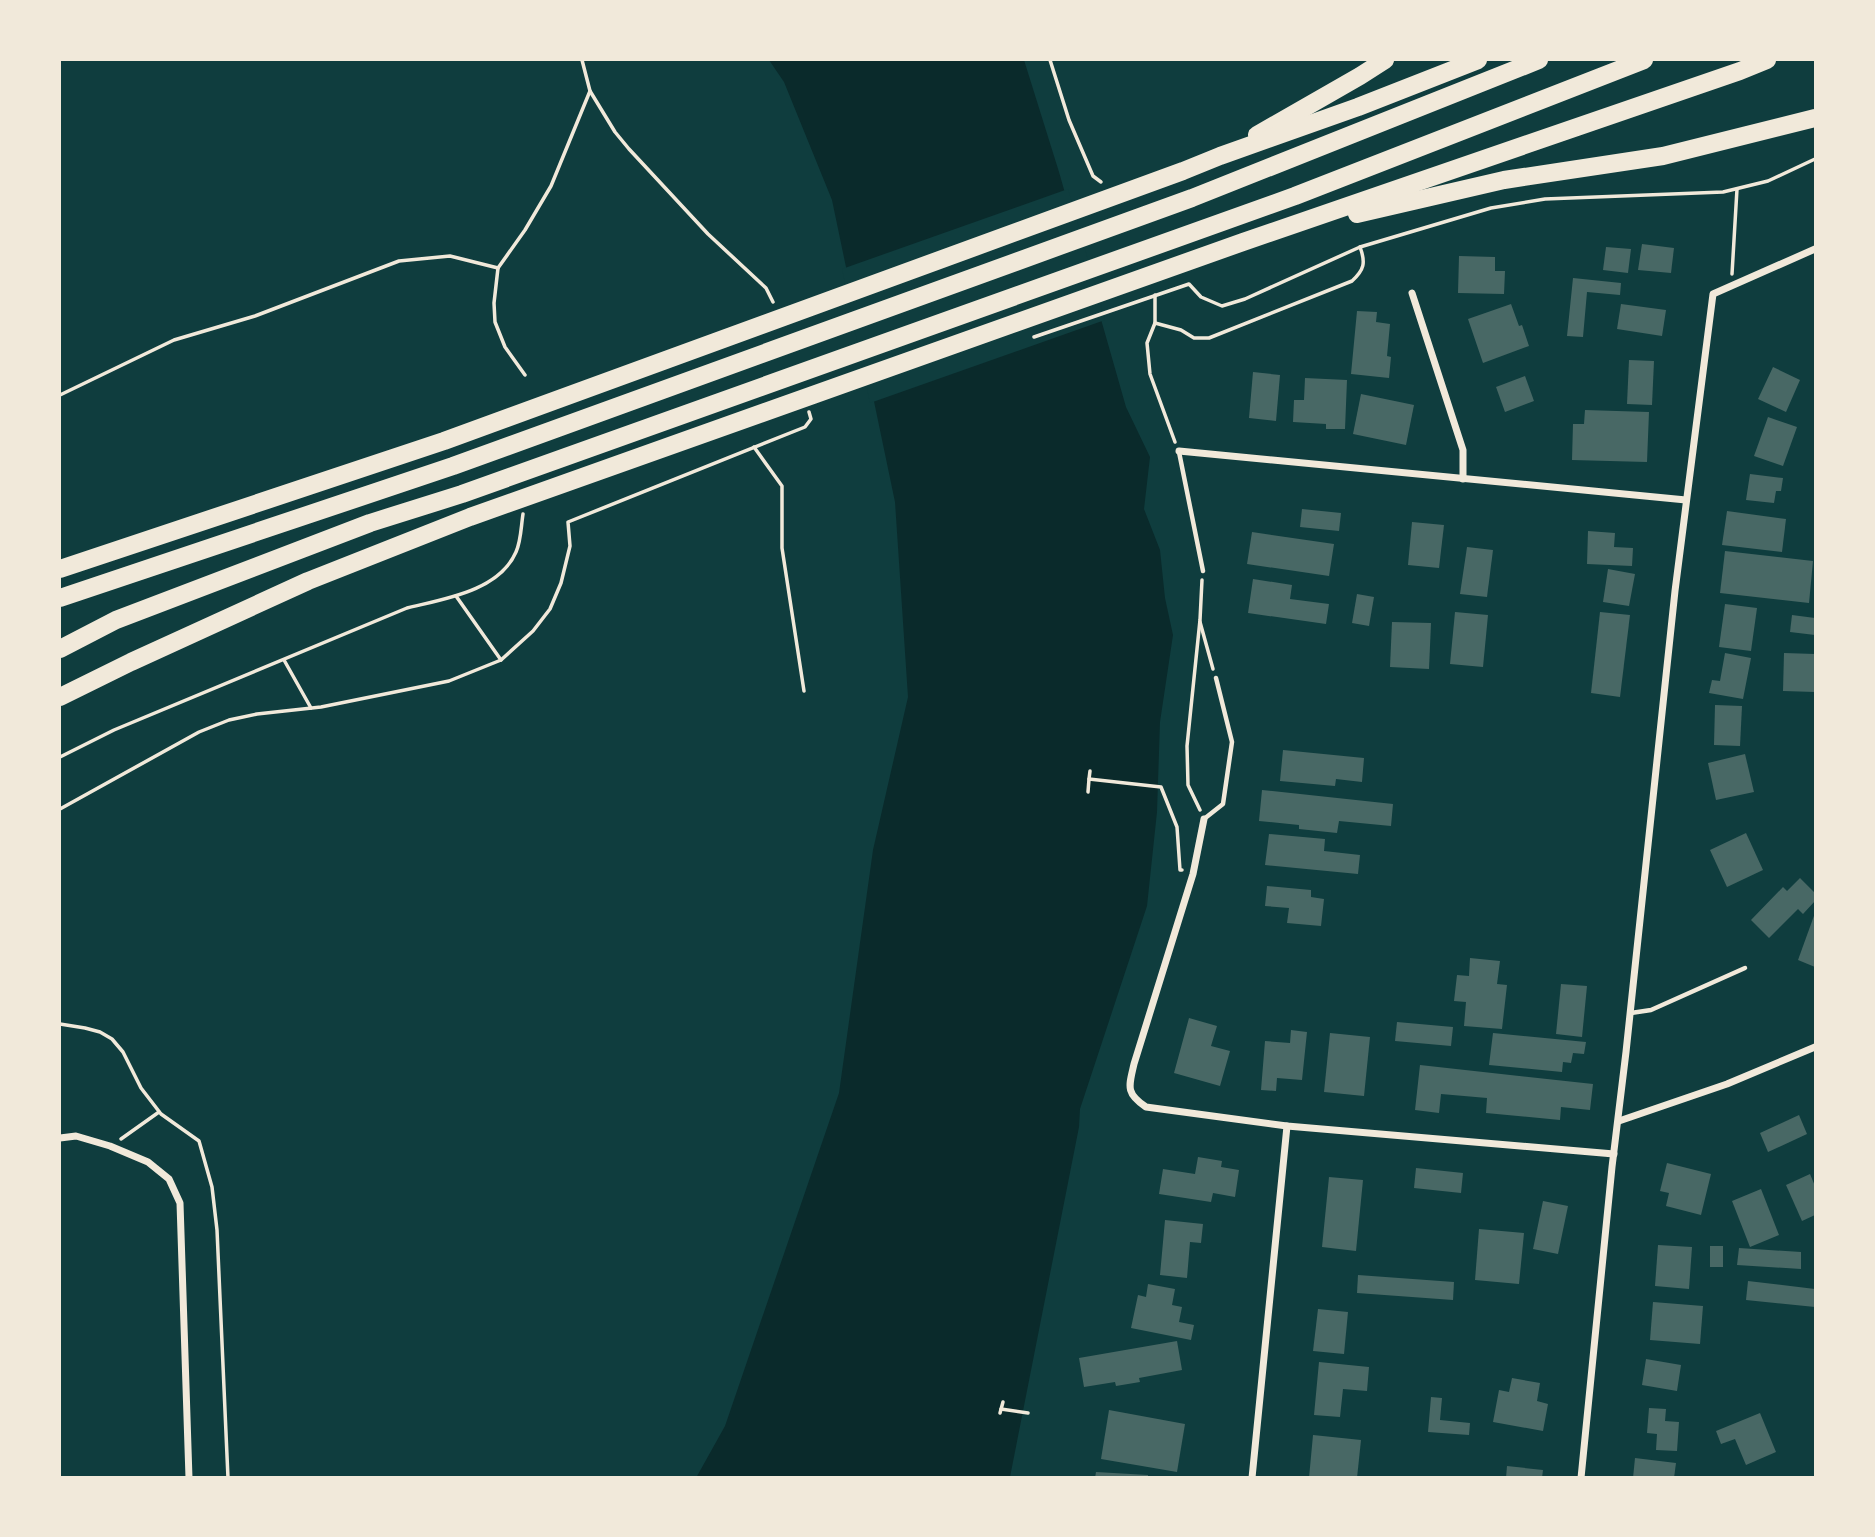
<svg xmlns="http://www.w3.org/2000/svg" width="1875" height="1537" font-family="'Fira Sans Condensed',sans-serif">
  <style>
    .water { fill: #0a2a2b }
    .pier { fill: #0f3d3e }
    .building { fill: #486865 }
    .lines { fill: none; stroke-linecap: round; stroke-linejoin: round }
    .path { stroke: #f1e9da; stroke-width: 3.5 }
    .service { stroke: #f1e9da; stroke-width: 4.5 }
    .minor { stroke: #f1e9da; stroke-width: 7 }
    .motorway { stroke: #f1e9da; stroke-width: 18 }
  </style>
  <rect width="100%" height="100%" fill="#0f3d3e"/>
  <path class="water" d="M769,60H1024L1059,172L1126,407L1150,457L1144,509L1160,550L1165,598L1173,635L1160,722L1157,812L1147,906L1080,1109L1079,1127L1010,1477L696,1478L725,1426L839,1093L873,850L908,697L895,502L832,200L784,82Z"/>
  <path class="pier" d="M1068,189L1105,320L870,403L842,269Z"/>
  <g class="building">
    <path d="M1642,244L1674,248L1671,273L1638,270Z"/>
    <path d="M1606,247L1631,249L1628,273L1603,270Z"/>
    <path d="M1459,256L1495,257V271H1505L1504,294L1458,293Z"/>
    <path d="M1573,278L1621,283L1620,295L1587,292L1583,337L1567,336Z"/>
    <path d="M1511,304L1519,326L1522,325L1529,346L1483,363L1468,319Z"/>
    <path d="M1621,304L1666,310L1662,336L1617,329Z"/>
    <path d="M1357,311L1377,312L1376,322L1390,324L1387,356L1391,357L1389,378L1351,374Z"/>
    <path d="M1629,360L1654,361L1652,405L1627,404Z"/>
    <path d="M1773,367L1800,380L1786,412L1758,399Z"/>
    <path d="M1253,372L1280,375L1276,421L1249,418Z"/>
    <path d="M1525,376L1534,401L1505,412L1496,387Z"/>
    <path d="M1305,378L1347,380L1345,429H1326V424L1293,422L1294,400H1304Z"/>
    <path d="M1361,394L1414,405L1406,445L1353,434Z"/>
    <path d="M1585,410L1649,412L1647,462L1572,460L1573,424H1584Z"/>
    <path d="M1768,417L1797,427L1783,466L1754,456Z"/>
    <path d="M1750,474L1783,478L1781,491H1776L1774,503L1746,500Z"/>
    <path d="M1302,509L1341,513L1339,531L1300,527Z"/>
    <path d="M1727,511L1786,519L1782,552L1722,545Z"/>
    <path d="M1412,522L1444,525L1439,568L1408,565Z"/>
    <path d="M1588,531L1615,533L1614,547L1633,548L1632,566L1587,564Z"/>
    <path d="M1252,532L1334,544L1329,576L1247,564Z"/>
    <path d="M1467,547L1493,550L1487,597L1460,594Z"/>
    <path d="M1725,551L1813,561L1809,603L1720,593Z"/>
    <path d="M1608,569L1635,574L1629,606L1603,602Z"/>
    <path d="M1253,579L1292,585L1290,599L1329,604L1326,624L1248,613Z"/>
    <path d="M1357,594L1374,597L1369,626L1352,623Z"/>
    <path d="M1725,604L1757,608L1751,651L1719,647Z"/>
    <path d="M1455,612L1488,615L1483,667L1450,664Z"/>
    <path d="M1600,612L1630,615L1620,697L1591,693Z"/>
    <path d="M1792,615L1815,618V635L1790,632Z"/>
    <path d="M1392,622L1431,623L1429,669L1390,667Z"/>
    <path d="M1725,653L1751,658L1743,699L1709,693L1712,680L1720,681Z"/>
    <path d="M1784,653L1815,654V692L1783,691Z"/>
    <path d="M1715,705L1742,706L1740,746L1714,745Z"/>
    <path d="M1283,750L1364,758L1362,782L1336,779L1335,786L1280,781Z"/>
    <path d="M1745,754L1754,792L1716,800L1708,763Z"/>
    <path d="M1262,790L1393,804L1391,826L1339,821L1337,833L1299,829V825L1259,821Z"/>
    <path d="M1746,833L1763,870L1727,887L1710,850Z"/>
    <path d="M1269,834L1325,839L1324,851L1360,855L1358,874L1265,865Z"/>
    <path d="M1800,878L1815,893V901L1803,914L1798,909L1769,938L1751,920L1783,887L1787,891Z"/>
    <path d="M1267,886L1311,890V897L1324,899L1321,926L1287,923L1289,908L1265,906Z"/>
    <path d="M1815,913V967L1798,960Z"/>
    <path d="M1470,958L1500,961L1497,984L1507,985L1502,1029L1464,1026L1466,1002L1454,1001L1457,975L1469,976Z"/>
    <path d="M1561,984L1587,986L1582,1037L1556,1034Z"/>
    <path d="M1189,1018L1217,1026L1211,1046L1230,1051L1220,1086L1174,1073Z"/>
    <path d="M1397,1022L1453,1027L1451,1046L1395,1041Z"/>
    <path d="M1291,1030L1307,1032L1302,1080L1277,1078L1276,1091L1261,1090L1265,1041L1290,1043Z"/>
    <path d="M1330,1033L1370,1037L1364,1096L1324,1092Z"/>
    <path d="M1493,1033L1586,1042L1584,1054L1573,1053L1571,1063L1563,1062L1562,1072L1489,1065Z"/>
    <path d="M1420,1065L1593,1084L1590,1110L1561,1107L1560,1120L1486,1113L1487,1098L1441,1094L1439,1113L1415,1110Z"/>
    <path d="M1799,1115L1807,1134L1768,1152L1760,1133Z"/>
    <path d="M1198,1157L1222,1161L1221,1167L1239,1170L1235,1197L1213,1193L1211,1202L1159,1194L1163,1169L1195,1174Z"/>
    <path d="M1667,1163L1711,1174L1701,1215L1666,1206L1669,1193L1660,1191Z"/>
    <path d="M1416,1168L1463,1173L1461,1193L1414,1188Z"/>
    <path d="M1810,1174L1815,1186V1215L1802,1221L1786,1185Z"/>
    <path d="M1329,1177L1363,1180L1356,1251L1322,1247Z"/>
    <path d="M1761,1189L1779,1235L1750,1247L1732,1201Z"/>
    <path d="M1543,1201L1568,1206L1558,1254L1533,1249Z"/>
    <path d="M1165,1220L1203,1224L1201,1243L1190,1242L1187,1278L1160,1275Z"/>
    <path d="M1479,1229L1524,1233L1519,1284L1475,1280Z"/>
    <path d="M1658,1245L1692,1247L1689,1289L1655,1286Z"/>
    <rect x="1710" y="1246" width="13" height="21"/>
    <path d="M1739,1248L1801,1252V1269L1737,1265Z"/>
    <path d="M1358,1275L1454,1282L1453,1300L1357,1293Z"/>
    <path d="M1748,1281L1815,1289V1307L1746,1300Z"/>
    <path d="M1148,1284L1175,1289L1172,1305L1182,1307L1179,1322L1194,1325L1191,1340L1131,1328L1138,1295L1146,1297Z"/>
    <path d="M1653,1302L1703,1306L1700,1344L1650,1340Z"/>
    <path d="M1318,1309L1348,1312L1344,1354L1313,1351Z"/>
    <path d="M1177,1341L1182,1370L1139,1378L1140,1382L1116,1386L1115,1382L1084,1387L1079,1358Z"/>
    <path d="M1646,1359L1681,1365L1677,1391L1642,1385Z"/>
    <path d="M1319,1362L1369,1367L1367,1391L1343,1389L1340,1417L1314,1415Z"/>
    <path d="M1512,1378L1540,1383L1537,1401L1548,1404L1543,1431L1493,1422L1499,1390L1509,1392Z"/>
    <path d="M1431,1397L1442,1398L1440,1420L1470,1423L1469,1435L1428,1432Z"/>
    <path d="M1649,1408L1666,1409L1665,1421L1679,1422L1677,1451L1656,1450L1657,1434L1647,1433Z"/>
    <path d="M1109,1410L1185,1424L1177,1472L1101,1459Z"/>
    <path d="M1760,1413L1776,1452L1746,1465L1735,1439L1721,1444L1716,1431Z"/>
    <path d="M1313,1435L1361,1440L1357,1478H1309Z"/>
    <path d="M1635,1458L1676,1463L1674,1478H1633Z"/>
    <path d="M1507,1466L1543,1470L1542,1478H1506Z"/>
    <path d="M1096,1472L1148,1475V1478H1095Z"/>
  </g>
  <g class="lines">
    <g class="path">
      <path d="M1050,60L1069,120L1093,176L1101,182"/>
      <path d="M590,91L615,132L629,149L708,234L766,288L773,302"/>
      <path d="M1732,274L1737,189"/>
      <path d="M1155,295V323L1147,343L1150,374L1175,442"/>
      <path d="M1155,323L1181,330L1194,338H1209L1352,281C1364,270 1366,263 1360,247"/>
      <path d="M1034,337L1189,284L1201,297L1222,306L1245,299L1360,247L1491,208L1545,199L1723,192L1768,181L1815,159"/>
      <path d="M525,375L505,347L495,322L494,303L498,268L525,230L551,186L590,91L582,60"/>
      <path d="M60,395L174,340L255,316L399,261L450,256L498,268"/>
      <path d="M754,447L782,486V548L804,691"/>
      <path d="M456,596L501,660"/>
      <path d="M1200,622L1213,669"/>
      <path d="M284,660L311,708"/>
      <path d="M60,757L114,730L407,608C444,599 499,591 516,552C521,541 521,527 523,514"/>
      <path d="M1089,779L1090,771"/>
      <path d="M1088,792L1089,779L1161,787L1177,827L1180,870H1182"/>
      <path d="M60,809L199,732L229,720L257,714L321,707L449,681L501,660L533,631L550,609L561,583L570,546L568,522L805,427L811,419L809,412"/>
      <path d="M1200,810L1188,785L1187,746L1200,620L1202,580"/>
      <path d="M60,1024L85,1028L100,1032L112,1039L123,1052L141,1088L161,1114L199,1141L212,1187L217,1230L228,1478"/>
      <path d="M121,1139L159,1112"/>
      <path d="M1001,1409L1028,1413"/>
      <path d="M1000,1413L1003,1402"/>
    </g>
    <g class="service">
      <path d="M1179,452L1203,571"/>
      <path d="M1204,819L1223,804L1232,742L1216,678"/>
      <path d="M1631,1013L1651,1010L1745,968"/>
    </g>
    <g class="minor">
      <path d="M1412,293L1463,450V479"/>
      <path d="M1179,451L1686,500"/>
      <path d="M1204,819L1193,874L1134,1064C1129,1086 1125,1093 1146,1107L1287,1126L1614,1154"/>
      <path d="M1619,1121L1727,1084L1815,1047"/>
      <path d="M60,1138L76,1136L110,1146L148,1162L169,1179L180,1203L189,1478"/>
      <path d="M1252,1478L1287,1126"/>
      <path d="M1581,1478L1612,1167L1626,1052L1675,591L1713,294L1815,249"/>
    </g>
    <g class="motorway">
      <path d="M1257,135L1360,76L1385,60"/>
      <path d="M1357,214L1504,180L1663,156L1815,118"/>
      <path d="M60,569L444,441L1183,171L1220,156L1358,107L1478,60"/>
      <path d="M60,598L453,466L1192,198L1539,60"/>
      <path d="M60,649L116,620L370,523L462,494L1295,196L1644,60"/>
      <path d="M60,697L131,662L308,581L470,517L1243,242L1740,71L1767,60"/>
    </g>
  </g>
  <rect width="1875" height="1537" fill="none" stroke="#f1e9da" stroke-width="122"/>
</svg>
